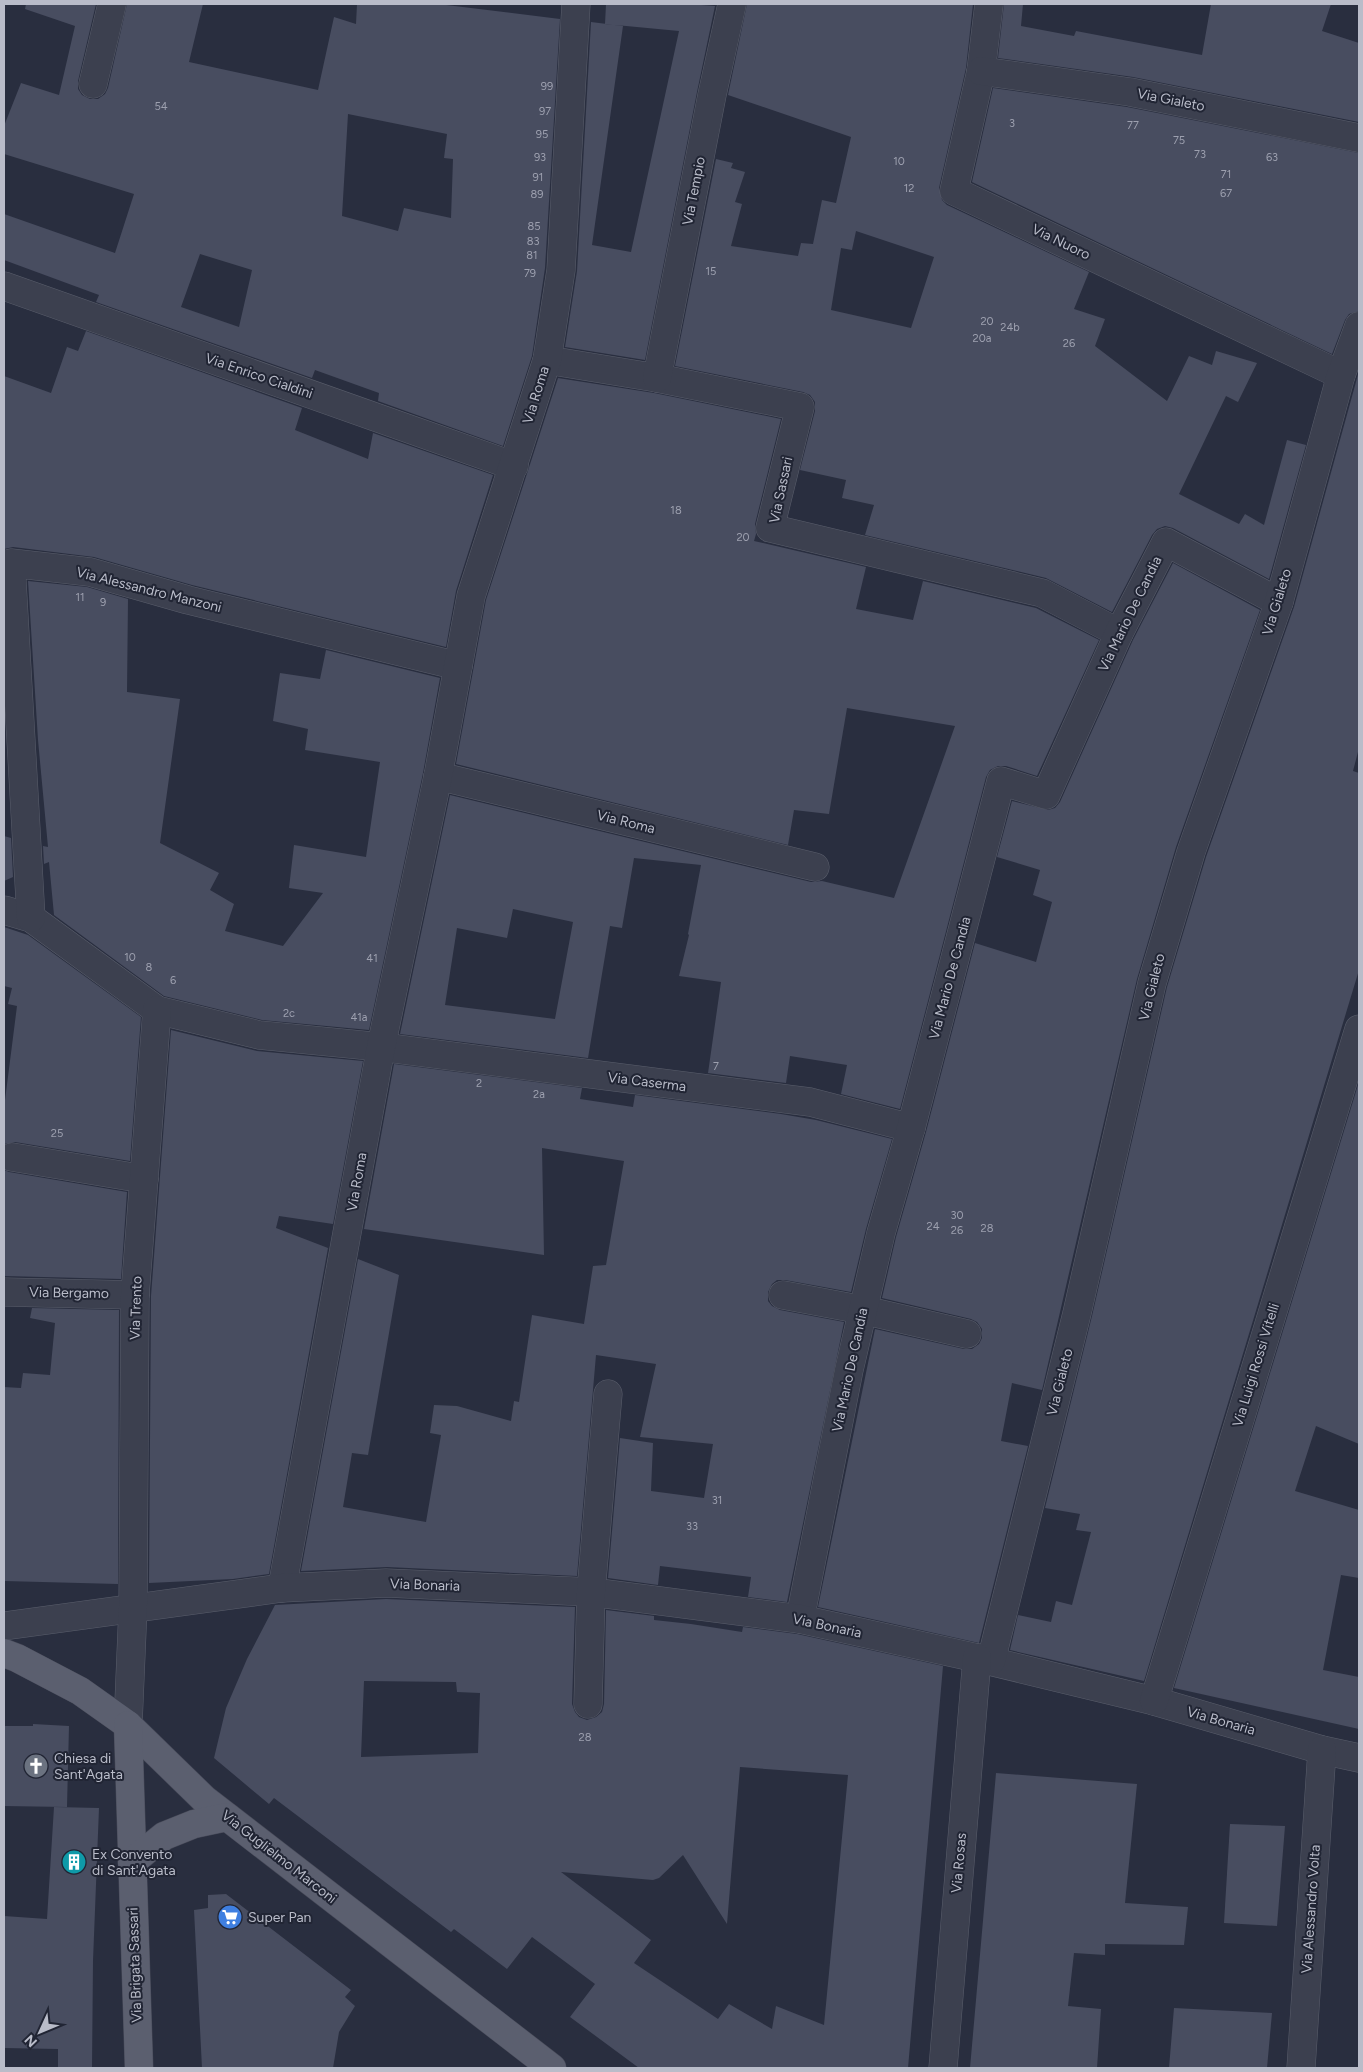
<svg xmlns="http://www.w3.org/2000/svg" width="1363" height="2072" font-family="Figtree,sans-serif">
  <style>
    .building { fill: #484d60; fill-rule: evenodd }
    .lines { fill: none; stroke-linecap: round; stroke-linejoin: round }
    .minor-casing { stroke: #5a5e6c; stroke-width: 29 }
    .major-casing { stroke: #464958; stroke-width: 29 }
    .minor { stroke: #3c404f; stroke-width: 28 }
    .major { stroke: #5b5f6f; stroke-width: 28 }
    .labels { text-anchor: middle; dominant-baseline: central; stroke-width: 4; stroke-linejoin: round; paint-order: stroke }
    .number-label { font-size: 11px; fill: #9da0af }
    .street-label { font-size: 14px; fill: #b9bcc9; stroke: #212534 }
    .poi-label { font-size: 14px; fill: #b9bcc9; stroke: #212534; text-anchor: start }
  </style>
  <rect width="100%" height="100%" fill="#292e3f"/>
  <g class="building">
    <path d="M26,4H96L78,81V89L82,95L90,99H98L105,94L108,88L127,4H203L189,62L318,90L334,17L356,24L357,4H438L560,19L545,268L532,356L503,446L378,401L379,393L315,370L312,378L96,302L99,295L4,260V214L115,253L134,194L4,154V126L21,83L59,95L75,26L25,9ZM348,114L447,134L444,158L453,159L451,218L404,208L398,231L342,216ZM200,254L252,270L239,327L181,307Z"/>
    <path d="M606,4H688L715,6L697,92L645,360L565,347L577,271L591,22L623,26L592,245L631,252L679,31L605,24Z"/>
    <path d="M747,4H973L966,68L939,188L942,200L947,205L1089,272L1074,309L1105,319L1095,346L1167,401L1189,356L1212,365L1216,351L1257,363L1238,402L1226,396L1179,494L1239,524L1245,514L1264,525L1287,440L1306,445L1269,579L1173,528L1165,526L1157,529L1152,535L1112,612L1046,578L865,535L874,505L842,498L846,480L800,470L815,411V402L810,395L803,392L675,366L716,159L733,163L731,168L745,172L735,202L742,204L731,246L798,256L801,243L813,244L822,200L836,203L851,137L728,95ZM856,231L934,257L911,328L831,310L841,248L852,250Z"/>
    <path d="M1004,4H1023L1021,26L1074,36L1076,31L1202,55L1211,4H1331L1322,31L1359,43V122L1133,77L998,58Z"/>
    <path d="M993,88L1127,107L1359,153V311L1349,314L1345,320L1332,354L972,182Z"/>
    <path d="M86,331L302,408L295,430L368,459L373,433L493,475L456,591L446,647L192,585L94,557L13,547L4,549V376L51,393L67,347L78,351Z"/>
    <path d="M1359,371V748L1353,771L1359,773V970L1144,1681L1010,1650L1018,1615L1051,1622L1056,1601L1072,1605L1091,1532L1076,1530L1080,1514L1045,1508L1092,1316L1167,987L1206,857L1294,607Z"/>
    <path d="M558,378L654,393L781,419L755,524L756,534L754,541L866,567L856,609L913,620L923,581L1036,608L1099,640L1037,776L1006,766H998L990,770L986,777L900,1109L841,1094L847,1065L790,1056L786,1083L708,1073L721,982L679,976L689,935L688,934L701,865L634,858L622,928L610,926L588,1058L400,1034L450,795L811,882L822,881L894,898L955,726L847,708L829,814L794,810L788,845L456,764L486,600ZM513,909L573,922L555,1019L445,1005L457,928L507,938Z"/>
    <path d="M1173,563L1260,610L1176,847L1137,979L1042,1390L1012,1383L1001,1441L1028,1446L979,1643L818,1607L875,1329L964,1349H972L979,1344L982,1338V1329L977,1322L971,1319L882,1298L896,1237L926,1132L975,943L1036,962L1052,902L1033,895L1040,870L997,857L1012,801L1048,810L1055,808L1060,802L1133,640Z"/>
    <path d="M28,581L87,587L128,599L127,692L180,699L160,843L219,873L210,890L234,904L225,931L283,946L323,893L289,888L294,845L366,857L380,762L305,750L308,729L273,721L280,673L320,679L326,650L440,678L423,773L369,1030L262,1020L164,996L54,915L49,862L44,864L43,846L48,847L38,740Z"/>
    <path d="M4,836L11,838L13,877L4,881Z"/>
    <path d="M4,927L28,935L141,1017L130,1161L15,1142L4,1144V1108L17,1006L8,1004L12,988L4,986Z"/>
    <path d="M171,1030L257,1051L363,1061L333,1224L279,1216L276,1228L328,1248L269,1574L233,1579L149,1583L151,1296Z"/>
    <path d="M394,1064L582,1088L580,1099L633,1107L635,1095L781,1114L816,1120L892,1139L866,1229L851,1292L785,1280H777L772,1284L768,1292V1301L772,1306L780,1310L844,1322L787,1602L748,1597L751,1577L660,1566L658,1585L608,1578L620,1438L653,1443L651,1491L704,1498L713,1444L640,1437L656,1364L596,1355L577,1576L387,1567L301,1571L358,1259L399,1275L368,1455L352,1453L343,1507L426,1522L441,1435L430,1433L434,1405L457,1406L511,1421L514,1401L519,1402L532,1315L584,1324L593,1266L606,1265L624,1161L542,1148L544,1255L364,1229Z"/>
    <path d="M1358,1085L1359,1444L1316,1426L1295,1491L1359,1510V1578L1341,1575L1323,1670L1359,1677V1729L1174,1688Z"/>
    <path d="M4,1170L9,1172L127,1192L121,1279L4,1276Z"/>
    <path d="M32,1308L119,1310L118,1584L4,1581V1387L21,1388L23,1373L50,1375L55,1323L30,1318Z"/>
    <path d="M386,1599L575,1607L572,1704L575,1712L579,1717L587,1720L596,1717L602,1712L604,1704L606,1610L654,1616V1620L691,1624L742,1632L743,1627L797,1634L943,1666L908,2068H639L570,2017L595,1984L532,1937L507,1969L454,1929L451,1932L274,1798L269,1804L214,1758L226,1708L247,1659L275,1605ZM364,1681L456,1682L457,1692L480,1693L478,1753L361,1757ZM740,1767L848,1775L824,2025L776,2006L772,2029L729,2004L718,2019L634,1963L651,1940L561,1872L653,1880L659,1878L683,1855L727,1924Z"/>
    <path d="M33,1724L69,1726L67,1807L4,1806V1726H33Z"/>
    <path d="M996,1773L1137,1784L1125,1903L1188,1907L1184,1945L1105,1944V1955L1074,1953L1068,2006L1101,2009L1097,2068H970Z"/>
    <path d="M54,1807L99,1808L93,1961L92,2068H58V2049L4,2048V1916L47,1919Z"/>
    <path d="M1230,1824L1285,1826L1277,1926L1224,1923Z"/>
    <path d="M226,1894L351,1990L345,1997L355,2006L339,2032L333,2068H202L194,1910L208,1908V1895Z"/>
    <path d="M1174,2008L1272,2013L1267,2068H1169Z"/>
  </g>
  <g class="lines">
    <defs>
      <g id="minor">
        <path d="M989,4L981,71L954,191L1341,375"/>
        <path d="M981,71L1130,92L1359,138"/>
        <path d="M93,84L112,4"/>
        <path d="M4,286L514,466"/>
        <path d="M547,360L657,378L800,407L770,528L1042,593L1119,633"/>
        <path d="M657,378L712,95L732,4"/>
        <path d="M438,776L815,867"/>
        <path d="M4,910L31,918L157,1010L259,1035L381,1047L810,1102L911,1128"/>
        <path d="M31,918L11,563L90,572L188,600L458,666"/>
        <path d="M12,1157L144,1179"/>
        <path d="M4,1292L135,1295"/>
        <path d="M783,1295L863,1310L967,1334"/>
        <path d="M282,1588L381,1047L438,776L471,596L547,360L561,270L576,4"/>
        <path d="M800,1619L849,1370L881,1233L911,1128L1001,781L1046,795L1119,633L1166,542L1279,602"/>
        <path d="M4,1626L282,1588L386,1583L591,1592L800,1619L977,1658L1154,1701L1322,1750L1359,1758"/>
        <path d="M991,1661L1077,1313L1152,983L1191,852L1279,602L1341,375L1359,326"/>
        <path d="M1154,1701L1359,1029"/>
        <path d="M588,1704L591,1592L608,1394"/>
        <path d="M128,1725L133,1607L135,1295L157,1010"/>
        <path d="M943,2068L977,1658"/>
        <path d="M1301,2068L1322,1750"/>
      </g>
      <g id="major">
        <path d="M4,1653L17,1658L80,1691L128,1725L204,1799L552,2068"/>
        <path d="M128,1725L139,2068"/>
        <path d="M132,1862L164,1836L194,1824L227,1817"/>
      </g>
    </defs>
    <use href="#minor" class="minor-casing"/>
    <use href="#major" class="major-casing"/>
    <use href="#minor" class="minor"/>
    <use href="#major" class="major"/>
  </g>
  <defs>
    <symbol id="church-disc" viewBox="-11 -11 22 22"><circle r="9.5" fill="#6b7280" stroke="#212534"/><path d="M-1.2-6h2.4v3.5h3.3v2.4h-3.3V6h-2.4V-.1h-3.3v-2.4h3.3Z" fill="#fff"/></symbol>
    <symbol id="building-disc" viewBox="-11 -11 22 22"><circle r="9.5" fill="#0f9aa8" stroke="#212534"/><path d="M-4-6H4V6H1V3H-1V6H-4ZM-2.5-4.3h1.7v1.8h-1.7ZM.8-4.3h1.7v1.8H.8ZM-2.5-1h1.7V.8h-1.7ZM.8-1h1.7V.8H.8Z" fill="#fff"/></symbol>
    <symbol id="supermarket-disc" viewBox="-11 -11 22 22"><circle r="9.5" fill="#3f7fe0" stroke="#212534"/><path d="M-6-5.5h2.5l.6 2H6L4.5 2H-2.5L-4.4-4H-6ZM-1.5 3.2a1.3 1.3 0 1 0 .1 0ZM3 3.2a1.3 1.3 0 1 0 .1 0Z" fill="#fff"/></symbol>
  </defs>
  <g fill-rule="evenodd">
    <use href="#church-disc" x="22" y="1752" width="28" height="28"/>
    <use href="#building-disc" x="60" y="1848" width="28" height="28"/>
    <use href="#supermarket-disc" x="216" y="1903" width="28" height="28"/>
  </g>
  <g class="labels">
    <g class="number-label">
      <text x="547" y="86">99</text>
      <text x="161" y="106">54</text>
      <text x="545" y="111">97</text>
      <text x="1012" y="123">3</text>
      <text x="1133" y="125">77</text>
      <text x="542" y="134">95</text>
      <text x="1179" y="140">75</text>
      <text x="1200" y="154">73</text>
      <text x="540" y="157">93</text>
      <text x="1272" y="157">63</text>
      <text x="899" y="161">10</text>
      <text x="1226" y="174">71</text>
      <text x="538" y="177">91</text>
      <text x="909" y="188">12</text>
      <text x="1226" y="193">67</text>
      <text x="537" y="194">89</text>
      <text x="534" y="226">85</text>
      <text x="533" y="241">83</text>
      <text x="532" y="255">81</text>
      <text x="711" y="271">15</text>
      <text x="530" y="273">79</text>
      <text x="987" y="321">20</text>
      <text x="1010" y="327">24b</text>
      <text x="982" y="338">20a</text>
      <text x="1069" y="343">26</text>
      <text x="676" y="510">18</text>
      <text x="743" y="537">20</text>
      <text x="80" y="597">11</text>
      <text x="103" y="602">9</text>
      <text x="130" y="957">10</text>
      <text x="372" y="958">41</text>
      <text x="149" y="967">8</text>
      <text x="173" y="980">6</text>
      <text x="289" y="1013">2c</text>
      <text x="359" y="1017">41a</text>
      <text x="716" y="1066">7</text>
      <text x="479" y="1083">2</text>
      <text x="539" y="1094">2a</text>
      <text x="57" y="1133">25</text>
      <text x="957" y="1215">30</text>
      <text x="933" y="1226">24</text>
      <text x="987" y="1228">28</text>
      <text x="957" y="1230">26</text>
      <text x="717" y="1500">31</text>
      <text x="692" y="1526">33</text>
      <text x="585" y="1737">28</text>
    </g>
    <g class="street-label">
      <text transform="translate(1171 100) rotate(11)">Via Gialeto</text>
      <text transform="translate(694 191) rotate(-79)">Via Tempio</text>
      <text transform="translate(1061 242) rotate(26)">Via Nuoro</text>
      <text transform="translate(259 376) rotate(19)">Via Enrico Cialdini</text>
      <text transform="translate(536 395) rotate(-73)">Via Roma</text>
      <text transform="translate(781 490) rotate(-78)">Via Sassari</text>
      <text transform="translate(149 590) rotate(14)">Via Alessandro Manzoni</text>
      <text transform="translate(1277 602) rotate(-73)">Via Gialeto</text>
      <text transform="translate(1130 614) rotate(-64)">Via Mario De Candia</text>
      <text transform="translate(626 822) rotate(14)">Via Roma</text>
      <text transform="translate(950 978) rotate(-75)">Via Mario De Candia</text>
      <text transform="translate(1152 987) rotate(-76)">Via Gialeto</text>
      <text transform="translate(647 1082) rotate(7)">Via Caserma</text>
      <text transform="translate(357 1182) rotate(-80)">Via Roma</text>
      <text transform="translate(69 1293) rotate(1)">Via Bergamo</text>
      <text transform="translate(136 1308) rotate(-88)">Via Trento</text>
      <text transform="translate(1256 1365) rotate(-73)">Via Luigi Rossi Vitelli</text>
      <text transform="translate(850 1370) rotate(-78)">Via Mario De Candia</text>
      <text transform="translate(1060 1382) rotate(-76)">Via Gialeto</text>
      <text transform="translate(425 1585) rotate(2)">Via Bonaria</text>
      <text transform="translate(827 1626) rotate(12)">Via Bonaria</text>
      <text transform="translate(1221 1721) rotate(16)">Via Bonaria</text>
      <text transform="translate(279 1857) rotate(38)">Via Guglielmo Marconi</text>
      <text transform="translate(959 1863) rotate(-85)">Via Rosas</text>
      <text transform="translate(1311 1909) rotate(-86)">Via Alessandro Volta</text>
      <text transform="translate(135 1965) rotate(-92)">Via Brigata Sassari</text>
    </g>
    <g class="poi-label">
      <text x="54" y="1758">Chiesa di<tspan x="54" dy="16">Sant'Agata</tspan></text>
      <text x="92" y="1854">Ex Convento<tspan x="92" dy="16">di Sant'Agata</tspan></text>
      <text x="248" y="1917">Super Pan</text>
    </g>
  </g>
  <rect width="1363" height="2072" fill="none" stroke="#b9bcc9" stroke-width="10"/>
  <g transform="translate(40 2032) rotate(226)" stroke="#212534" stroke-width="4" paint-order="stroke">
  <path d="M0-4L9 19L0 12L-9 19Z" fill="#b9bcc9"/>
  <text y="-8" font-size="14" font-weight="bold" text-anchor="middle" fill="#b9bcc9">N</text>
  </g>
</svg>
